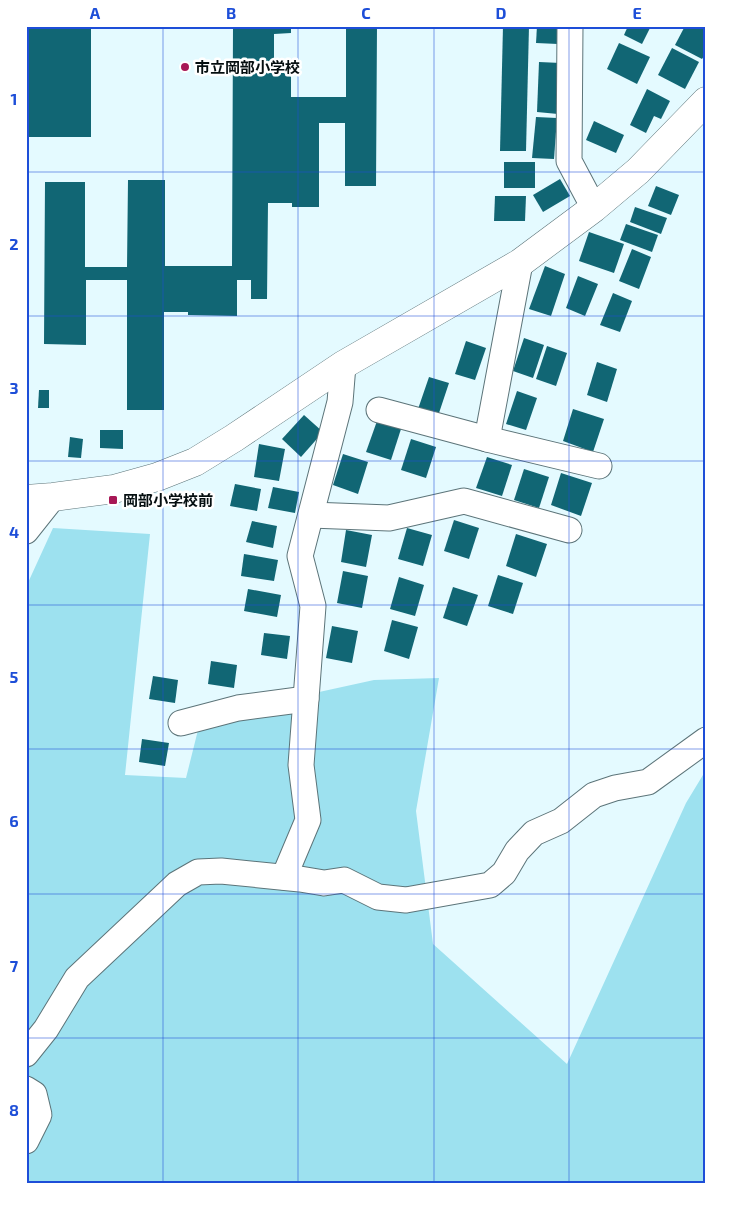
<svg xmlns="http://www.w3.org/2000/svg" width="732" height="1210" font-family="'Exo 2','Noto Sans JP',sans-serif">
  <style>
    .green { fill: #9de1ef }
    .building { fill: #116674 }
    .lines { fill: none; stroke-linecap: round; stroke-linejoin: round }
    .minor-casing { stroke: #5c7479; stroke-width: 27 }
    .tertiary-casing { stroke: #5c7479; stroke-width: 29 }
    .minor { stroke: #fff; stroke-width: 25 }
    .tertiary { stroke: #fff; stroke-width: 28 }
    .grid { fill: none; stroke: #1d4ed8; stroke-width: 1; stroke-opacity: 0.55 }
    .poi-dot { fill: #a71856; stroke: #fff; stroke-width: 2 }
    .labels { text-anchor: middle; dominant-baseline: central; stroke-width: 5; stroke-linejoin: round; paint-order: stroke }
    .poi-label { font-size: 15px; font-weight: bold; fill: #050e10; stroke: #fff; text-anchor: start }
    .neatline { fill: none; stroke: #1d4ed8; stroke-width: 2 }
    .grid-label { font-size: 16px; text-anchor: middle; font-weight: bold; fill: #1d4ed8 }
  </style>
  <rect width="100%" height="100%" fill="#e4faff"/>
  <path class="green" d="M53,528L150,534L125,775L186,778L201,718L374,680L439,678L416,811L433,944L567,1064L686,803L706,770V1184H26V587Z"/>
  <g class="building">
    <rect x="26" y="26" width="65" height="111"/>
    <path d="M233,26H291V33L274,34V64L291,65V97H346V26H377L376,186H345V123H319V207H292V203H268L267,299H251V280H237V316L188,315V312H164V410H127V280H86V345L44,344L45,182H85V267H127L128,180H165V266H232Z"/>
    <path d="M503,26H529L526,151H500Z"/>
    <path d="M537,26H559L558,44L536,43Z"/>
    <path d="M628,26H651L642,44L624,35Z"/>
    <path d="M685,26L706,27V53L702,59L675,45Z"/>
    <path d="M619,43L650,57L637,84L607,69Z"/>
    <path d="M672,48L699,62L685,89L658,75Z"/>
    <path d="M539,62L561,63L558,114L537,112Z"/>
    <path d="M647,89L670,101L661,119L654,116L646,133L630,125Z"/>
    <path d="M536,117L557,118L554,159L532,158Z"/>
    <path d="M594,121L624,135L616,153L586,140Z"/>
    <rect x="504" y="162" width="31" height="26"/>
    <path d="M560,179L570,196L543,212L533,195Z"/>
    <path d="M656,186L679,195L671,215L648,206Z"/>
    <path d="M495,196H526L525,221H494Z"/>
    <path d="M635,207L667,218L661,234L630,222Z"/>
    <path d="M626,224L658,235L652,252L620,240Z"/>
    <path d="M589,232L624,244L614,273L579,261Z"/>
    <path d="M632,249L651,257L639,289L619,281Z"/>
    <path d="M545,266L565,274L551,316L529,309Z"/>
    <path d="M578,276L598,284L585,316L566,308Z"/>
    <path d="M613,293L632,301L620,332L600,325Z"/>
    <path d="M524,338L544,345L533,378L513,371Z"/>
    <path d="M466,341L486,348L475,380L455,374Z"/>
    <path d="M547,346L567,353L556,386L536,379Z"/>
    <path d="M597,362L617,369L607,402L587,395Z"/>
    <path d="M429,377L449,383L438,416L418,409Z"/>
    <path d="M39,390H49V408H38Z"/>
    <path d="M517,391L537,398L526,430L506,424Z"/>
    <path d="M573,409L604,419L593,452L563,441Z"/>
    <path d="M304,415L323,432L301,457L282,439Z"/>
    <path d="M377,421L401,429L391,460L366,452Z"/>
    <path d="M100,430H123V449L100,448Z"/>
    <path d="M70,437L83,439L81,458L68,457Z"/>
    <path d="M411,439L436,447L426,478L401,470Z"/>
    <path d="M259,444L285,449L279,481L254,477Z"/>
    <path d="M343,454L368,462L358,494L333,485Z"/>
    <path d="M487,457L512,465L502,496L476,488Z"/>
    <path d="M524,469L549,477L539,508L514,500Z"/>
    <path d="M561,473L592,483L581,516L551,505Z"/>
    <path d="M235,484L261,489L257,511L230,506Z"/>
    <path d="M273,487L299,492L295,513L268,508Z"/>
    <path d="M454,520L479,528L469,559L444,551Z"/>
    <path d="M252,521L277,526L273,548L246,542Z"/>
    <path d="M407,528L432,535L423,566L398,559Z"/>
    <path d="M346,530L372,535L366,567L341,562Z"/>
    <path d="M516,534L547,544L536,577L506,566Z"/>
    <path d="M244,554L278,560L274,581L241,576Z"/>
    <path d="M343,571L368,576L362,608L337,603Z"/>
    <path d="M498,575L523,583L513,614L488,606Z"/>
    <path d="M399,577L424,585L415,616L390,609Z"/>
    <path d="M453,587L478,595L467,626L443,618Z"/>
    <path d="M248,589L281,595L277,617L244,611Z"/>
    <path d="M392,620L418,627L409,659L384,651Z"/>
    <path d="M332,626L358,631L352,663L326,658Z"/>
    <path d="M264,633L290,636L287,659L261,655Z"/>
    <path d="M211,661L237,665L234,688L208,684Z"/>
    <path d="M153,676L178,680L175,703L149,699Z"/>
    <path d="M142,739L169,743L165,766L139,762Z"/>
  </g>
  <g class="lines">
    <defs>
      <g id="minor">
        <path d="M570,26L569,161L594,208"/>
        <path d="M379,410L487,439L599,466"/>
        <path d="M487,439L520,263"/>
        <path d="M311,515L389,518L464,501L569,530"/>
        <path d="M26,531L53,497"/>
        <path d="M181,723L238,708L306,699"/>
        <path d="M284,877L308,820L301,765L313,606L300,556L340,402L343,365"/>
        <path d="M26,1054L46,1029L77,978L177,884L198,872L221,871L300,879L324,883L344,880L378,897L406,900L490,885L504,873L517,851L534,833L561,821L594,795L615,788L648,782L706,740"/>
        <path d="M26,1089L34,1094L39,1115L26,1141"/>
      </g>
      <path id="tertiary" d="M26,499L53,497L114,489L157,477L195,462L234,438L343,365L520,263L594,208L638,171L706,101"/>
    </defs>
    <use href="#minor" class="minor-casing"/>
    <use href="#tertiary" class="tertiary-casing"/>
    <use href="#minor" class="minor"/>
    <use href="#tertiary" class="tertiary"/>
  </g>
  <path class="grid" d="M163,26V1184M298,26V1184M434,26V1184M569,26V1184M26,172H706M26,316H706M26,461H706M26,605H706M26,749H706M26,894H706M26,1038H706"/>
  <g class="poi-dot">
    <circle cx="185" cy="67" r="5"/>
    <rect x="108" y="495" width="10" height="10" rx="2.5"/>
  </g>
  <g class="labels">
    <g class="poi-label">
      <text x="195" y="67">市立岡部小学校</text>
      <text x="123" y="500">岡部小学校前</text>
    </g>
  </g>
  <rect width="732" height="1210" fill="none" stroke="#ffffff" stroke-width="55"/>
  <rect x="28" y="28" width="676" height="1154" class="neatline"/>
  <g class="grid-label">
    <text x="95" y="19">A</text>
    <text x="231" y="19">B</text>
    <text x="366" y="19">C</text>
    <text x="501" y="19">D</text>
    <text x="637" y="19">E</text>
    <text x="14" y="105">1</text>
    <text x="14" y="250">2</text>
    <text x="14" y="394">3</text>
    <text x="14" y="538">4</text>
    <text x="14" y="683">5</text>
    <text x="14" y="827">6</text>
    <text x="14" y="972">7</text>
    <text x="14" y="1116">8</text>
  </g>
</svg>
